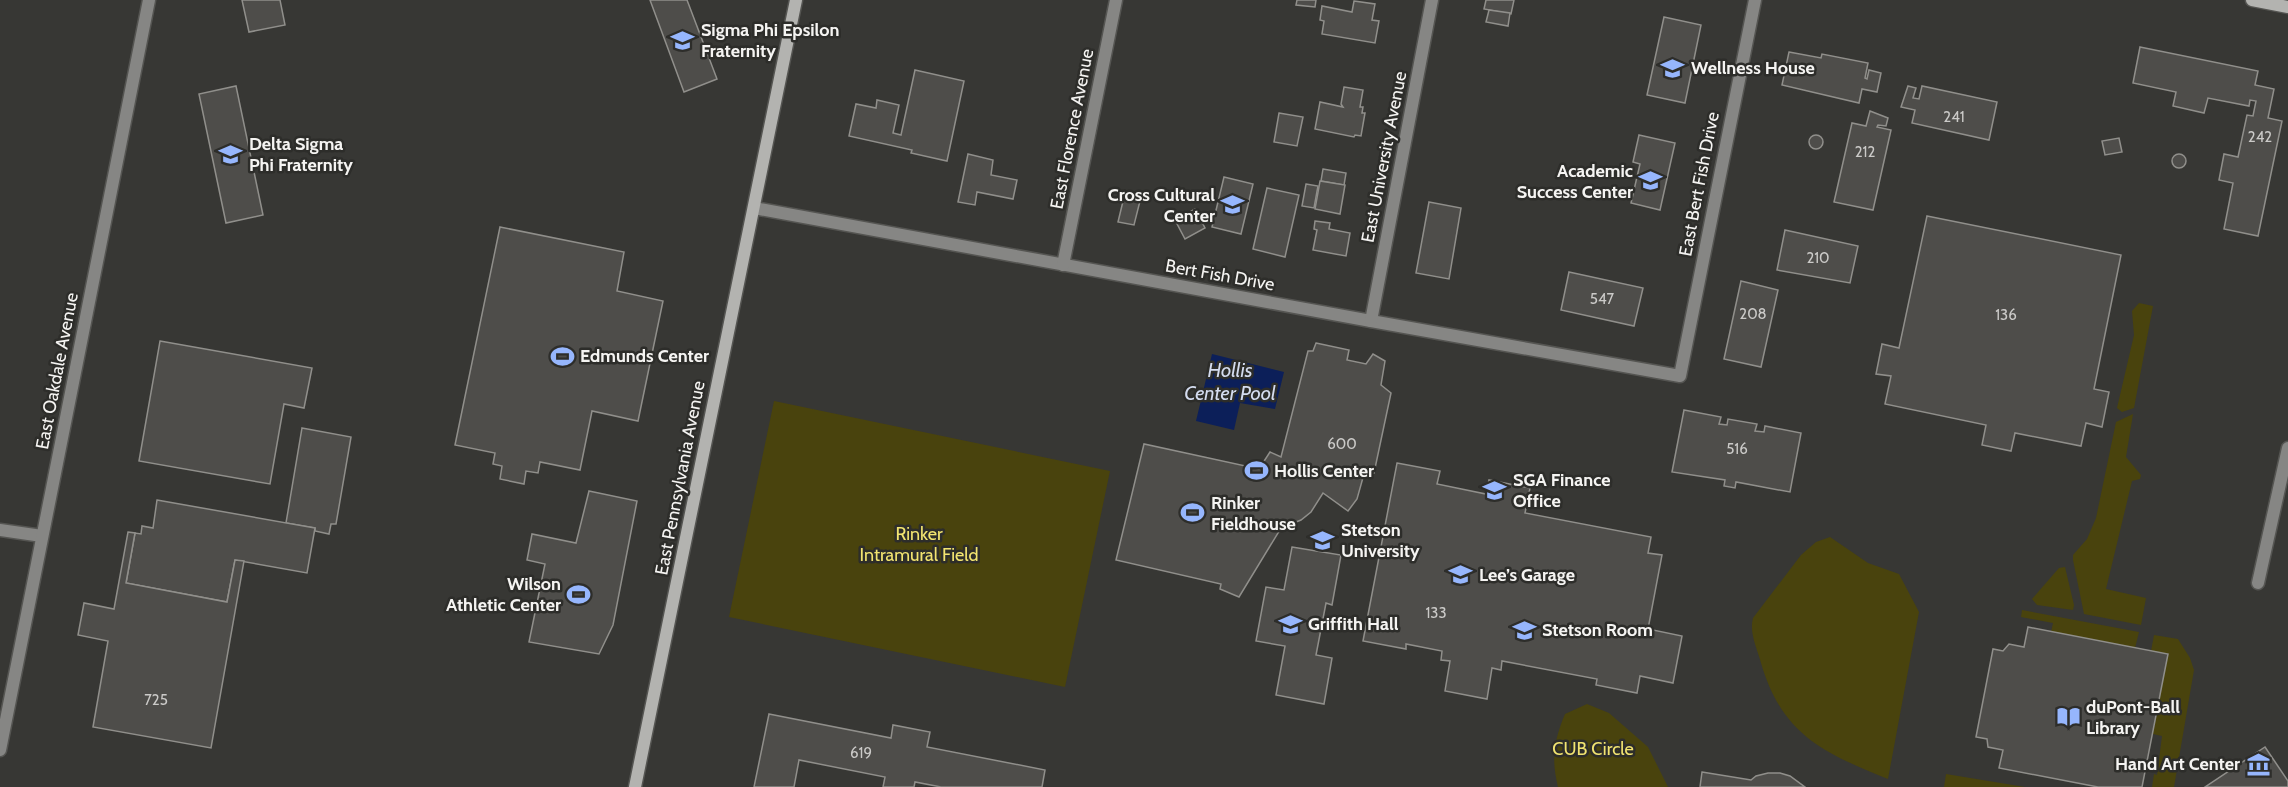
<svg xmlns="http://www.w3.org/2000/svg" width="2288" height="787" font-family="Cabin,sans-serif">
  <style>
    .green { fill: #49430d }
    .water { fill: #0c1f59 }
    .building { fill: #4e4d4a; stroke: #908f8b; stroke-width: 1.5 }
    .lines { fill: none; stroke-linecap: round; stroke-linejoin: round }
    .street-casing { stroke: #555552; stroke-width: 15 }
    .secondary-casing { stroke: #555552; stroke-width: 15 }
    .street { stroke: #868684; stroke-width: 12 }
    .secondary { stroke: #b3b3b0; stroke-width: 12 }
    .labels { text-anchor: middle; dominant-baseline: central; stroke-width: 5; stroke-linejoin: round; paint-order: stroke }
    .number-label { font-size: 15px; fill: #cbcac8 }
    .poi-label { font-size: 18px; font-weight: bold; fill: #f5f4f2; stroke: #2d2d2a; text-anchor: start }
    .street-label { font-size: 18px; fill: #f5f4f2; stroke: #2d2d2a }
    .park-label { font-size: 18px; fill: #f2e470; stroke: #2d2d2a }
    .water-label { font-size: 20px; font-style: italic; fill: #d4dcef; stroke: #2d2d2a }
  </style>
  <rect width="100%" height="100%" fill="#373734"/>
  <g class="green">
    <path d="M2139,303L2153,306L2134,408L2122,412L2117,408L2134,335L2132,311Z"/>
    <path d="M774,401L1110,471L1065,687L729,617Z"/>
    <path d="M2133,414L2126,457L2141,475L2140,479L2132,481L2106,589L2146,598L2141,625L2084,614L2073,560V555L2087,539L2096,518L2116,422Z"/>
    <path d="M1830,537L1868,563L1899,574L1919,612L1888,779C1824,753 1782,735 1761,663C1757,648 1749,633 1753,618L1801,555L1816,542Z"/>
    <path d="M2065,567L2074,605L2073,610L2037,605L2032,599L2059,568Z"/>
    <path d="M2022,610L2139,632L2135,648L2051,632L2053,623L2021,617Z"/>
    <path d="M2154,635L2178,639L2190,658L2194,670L2174,787H2152L2154,774L2157,775L2162,736L2153,734L2168,654L2151,651Z"/>
    <path d="M1587,704L1609,713L1648,747L1668,787H1558C1551,759 1554,740 1565,714Z"/>
    <path d="M1946,774L2025,787H1944Z"/>
  </g>
  <path class="water" d="M1212,354L1284,372L1275,409L1240,403L1234,430L1196,421Z"/>
  <g class="building">
    <path d="M242,0H280L285,25L249,32Z"/>
    <path d="M650,0H687L717,79L684,92Z"/>
    <path d="M1297,0H1316L1315,7L1296,5Z"/>
    <path d="M1486,0H1514L1511,14L1484,9Z"/>
    <path d="M1354,1L1375,4L1372,20L1379,21L1375,43L1322,34L1324,21L1320,20L1322,6L1352,12Z"/>
    <path d="M1489,10L1510,13L1508,26L1486,22Z"/>
    <path d="M1664,17L1701,25L1685,103L1647,95Z"/>
    <path d="M2140,47L2258,71L2255,85L2274,89L2268,118L2282,121L2258,236L2224,229L2233,183L2219,180L2224,154L2238,157L2247,115L2253,116L2256,101L2250,100L2249,106L2208,98L2204,113L2173,106L2176,92L2133,83Z"/>
    <path d="M1789,52L1821,58L1822,54L1868,63L1865,78L1867,79L1869,70L1881,73L1877,92L1862,89L1859,103L1782,85Z"/>
    <path d="M915,70L964,81L947,161L911,153L912,150L849,136L856,104L876,108L877,100L899,105L893,133L901,135Z"/>
    <path d="M236,86L263,215L226,223L199,94Z"/>
    <path d="M1908,86L1916,88L1913,98L1919,99L1922,86L1997,102L1989,140L1912,123L1915,110L1901,107Z"/>
    <path d="M1344,87L1363,90L1360,107H1363L1362,113H1365L1361,136L1355,135L1354,137L1315,129L1320,102L1343,107L1341,104Z"/>
    <path d="M1870,111L1888,118L1886,126L1878,125L1877,127L1891,130L1873,210L1834,202L1852,123L1866,126Z"/>
    <path d="M1279,113L1303,117L1297,146L1274,142Z"/>
    <circle cx="1816" cy="142" r="7"/>
    <path d="M1639,135L1675,143L1660,210L1631,203L1640,164L1633,162Z"/>
    <path d="M2119,138L2122,152L2105,155L2102,141Z"/>
    <circle cx="2179" cy="161" r="7"/>
    <path d="M968,154L993,160L991,175L1017,180L1013,199L977,192L975,205L958,202Z"/>
    <path d="M1323,169L1346,173L1344,185L1321,181Z"/>
    <path d="M1224,177L1253,184L1241,234L1212,227Z"/>
    <path d="M1320,181L1345,185L1340,214L1315,209Z"/>
    <path d="M1306,184L1318,186L1314,208L1302,206Z"/>
    <path d="M1267,188L1299,195L1285,257L1253,249Z"/>
    <path d="M1125,193L1141,197L1134,225L1118,222Z"/>
    <path d="M1429,202L1461,208L1449,279L1416,273Z"/>
    <path d="M1195,209L1205,228L1185,239L1175,220Z"/>
    <path d="M1927,216L2121,255L2094,389L2109,392L2102,427L2086,423L2081,446L2015,433L2011,451L1982,445L1986,425L1885,404L1891,376L1876,374L1882,344L1899,348Z"/>
    <path d="M1315,221L1330,223L1329,229L1350,233L1346,256L1313,250L1317,230L1314,229Z"/>
    <path d="M500,227L624,252L617,291L663,301L638,421L592,411L580,470L540,462L538,473L526,471L524,484L500,479L502,466L493,464L495,453L455,445Z"/>
    <path d="M1785,230L1858,246L1850,283L1777,270Z"/>
    <path d="M1569,272L1643,288L1634,326L1561,310Z"/>
    <path d="M1741,281L1778,290L1761,367L1724,359Z"/>
    <path d="M160,341L312,368L304,408L284,404L270,484L139,461Z"/>
    <path d="M1316,343L1349,350L1347,360L1366,364L1373,354L1385,361L1381,385L1391,393L1374,473L1364,474L1357,499L1348,511L1323,493L1311,512L1301,520L1281,528L1239,597L1220,589L1221,584L1116,560L1144,444L1259,469L1270,452L1281,457L1308,351H1313Z"/>
    <path d="M1684,410L1721,417L1719,424L1727,425L1728,419L1757,424L1755,431L1764,432L1765,426L1801,433L1790,492L1736,482L1735,488L1724,486L1725,480L1672,472Z"/>
    <path d="M302,428L351,437L336,524H331L329,534L315,531V528L286,523Z"/>
    <path d="M1397,463L1440,471L1437,484L1486,494L1489,480L1530,488L1525,513L1651,537L1648,553L1662,555L1648,629L1682,636L1673,683L1640,676L1637,693L1596,685L1597,679L1502,661L1501,670L1492,668L1487,699L1445,691L1450,661L1441,660L1442,651L1406,644V649L1363,641Z"/>
    <path d="M589,491L637,501L613,625L599,654L529,642L545,564L527,560L532,534L576,543Z"/>
    <path d="M157,500L315,528L307,573L235,560L227,602L126,583L135,533L141,534L142,526L153,528Z"/>
    <path d="M128,532L135,533L126,583L227,602L235,560L244,561L211,748L93,727L108,641L78,635L84,603L114,609Z"/>
    <path d="M1292,547L1341,555L1332,605L1326,603L1316,655L1332,658L1324,704L1276,695L1285,646L1256,641L1266,587L1284,590Z"/>
    <path d="M2028,627L2168,654L2142,787H2098L1999,768L2003,750L1988,747L1987,739L1976,737L1993,649L2003,651L2009,644L2024,647Z"/>
    <path d="M769,714L891,738L893,725L930,732L927,747L1045,770L1042,787H941L915,782L914,787H883L885,777L799,760L794,787H754Z"/>
    <path d="M2265,747L2288,781V787H2205Z"/>
    <path d="M1702,772L1751,780L1756,776L1768,773H1780L1790,776L1805,787H1700Z"/>
  </g>
  <g class="lines">
    <defs>
      <g id="street">
        <path d="M754,208L1371,321L1680,376L1755,0"/>
        <path d="M1063,265L1116,0"/>
        <path d="M1371,321L1432,0"/>
        <path d="M0,530L42,536"/>
        <path d="M2258,583L2288,448"/>
        <path d="M0,750L149,0"/>
      </g>
      <g id="secondary">
        <path d="M2252,0L2288,7"/>
        <path d="M635,787L796,0"/>
      </g>
    </defs>
    <use href="#street" class="street-casing"/>
    <use href="#secondary" class="secondary-casing"/>
    <use href="#street" class="street"/>
    <use href="#secondary" class="secondary"/>
  </g>
  <defs>
    <symbol id="university-bare" viewBox="-9 -9 18 18"><path d="M0-5L7-2L0 1L-7-2ZM-4 1L0 2.5L4 1V4Q0 6-4 4Z" fill="#96b6fd" stroke="#2d2d2a" stroke-width="2.5" paint-order="stroke"/></symbol>
    <symbol id="stadium-bare" viewBox="-9 -9 18 18"><path d="M0-5a6.5 5 0 1 0 0 10a6.5 5 0 1 0 0-10ZM-3.5-1.8h7v3.6h-7Z" fill="#96b6fd" stroke="#2d2d2a" stroke-width="2.5" paint-order="stroke"/></symbol>
    <symbol id="library-bare" viewBox="-9 -9 18 18"><path d="M-6-4Q-3-5.5-.7-3.5V5Q-3 3-6 4ZM6-4Q3-5.5 .7-3.5V5Q3 3 6 4Z" fill="#96b6fd" stroke="#2d2d2a" stroke-width="2.5" paint-order="stroke"/></symbol>
    <symbol id="museum-bare" viewBox="-9 -9 18 18"><path d="M0-6L6-3V-2H-6V-3ZM-5-1h2V3h-2ZM-1-1h2V3h-2ZM3-1h2V3H3ZM-6 4H6V6H-6Z" fill="#96b6fd" stroke="#2d2d2a" stroke-width="2.5" paint-order="stroke"/></symbol>
  </defs>
  <g fill-rule="evenodd">
    <use href="#university-bare" x="666" y="24" width="33" height="33"/>
    <use href="#university-bare" x="1656" y="52" width="33" height="33"/>
    <use href="#university-bare" x="214" y="138" width="33" height="33"/>
    <use href="#university-bare" x="1634" y="164" width="33" height="33"/>
    <use href="#university-bare" x="1216" y="188" width="33" height="33"/>
    <use href="#stadium-bare" x="546" y="340" width="33" height="33"/>
    <use href="#stadium-bare" x="1240" y="454" width="33" height="33"/>
    <use href="#university-bare" x="1478" y="474" width="33" height="33"/>
    <use href="#stadium-bare" x="1176" y="496" width="33" height="33"/>
    <use href="#university-bare" x="1306" y="524" width="33" height="33"/>
    <use href="#university-bare" x="1444" y="558" width="33" height="33"/>
    <use href="#stadium-bare" x="562" y="578" width="33" height="33"/>
    <use href="#university-bare" x="1274" y="608" width="33" height="33"/>
    <use href="#university-bare" x="1508" y="614" width="33" height="33"/>
    <use href="#library-bare" x="2052" y="700" width="33" height="33"/>
    <use href="#museum-bare" x="2242" y="748" width="33" height="33"/>
  </g>
  <g class="labels">
    <g class="number-label">
      <text x="1954" y="117">241</text>
      <text x="2260" y="137">242</text>
      <text x="1865" y="152">212</text>
      <text x="1818" y="258">210</text>
      <text x="1602" y="299">547</text>
      <text x="1753" y="314">208</text>
      <text x="2006" y="315">136</text>
      <text x="1342" y="444">600</text>
      <text x="1737" y="449">516</text>
      <text x="1436" y="613">133</text>
      <text x="156" y="700">725</text>
      <text x="861" y="753">619</text>
    </g>
    <g class="poi-label">
      <text x="701" y="30">Sigma Phi Epsilon<tspan x="701" dy="21">Fraternity</tspan></text>
      <text x="1691" y="68">Wellness House</text>
      <text x="249" y="144">Delta Sigma<tspan x="249" dy="21">Phi Fraternity</tspan></text>
      <text x="1633" y="171" text-anchor="end">Academic<tspan x="1633" dy="21">Success Center</tspan></text>
      <text x="1215" y="195" text-anchor="end">Cross Cultural<tspan x="1215" dy="21">Center</tspan></text>
      <text x="580" y="356">Edmunds Center</text>
      <text x="1274" y="471">Hollis Center</text>
      <text x="1513" y="480">SGA Finance<tspan x="1513" dy="21">Office</tspan></text>
      <text x="1211" y="503">Rinker<tspan x="1211" dy="21">Fieldhouse</tspan></text>
      <text x="1341" y="530">Stetson<tspan x="1341" dy="21">University</tspan></text>
      <text x="1479" y="575">Lee’s Garage</text>
      <text x="561" y="584" text-anchor="end">Wilson<tspan x="561" dy="21">Athletic Center</tspan></text>
      <text x="1308" y="624">Griffith Hall</text>
      <text x="1542" y="630">Stetson Room</text>
      <text x="2086" y="707">duPont-Ball<tspan x="2086" dy="21">Library</tspan></text>
      <text x="2240" y="764" text-anchor="end">Hand Art Center</text>
    </g>
    <g class="street-label">
      <text transform="translate(1072 129) rotate(-79)">East Florence Avenue</text>
      <text transform="translate(1384 157) rotate(-79)">East University Avenue</text>
      <text transform="translate(1699 184) rotate(-79)">East Bert Fish Drive</text>
      <text transform="translate(1220 275) rotate(10)">Bert Fish Drive</text>
      <text transform="translate(57 371) rotate(-79)">East Oakdale Avenue</text>
      <text transform="translate(680 478) rotate(-79)">East Pennsylvania Avenue</text>
    </g>
    <g class="park-label">
      <text x="919" y="534">Rinker<tspan x="919" dy="21">Intramural Field</tspan></text>
      <text x="1593" y="749">CUB Circle</text>
    </g>
    <g class="water-label">
      <text x="1230" y="370">Hollis<tspan x="1230" dy="23">Center Pool</tspan></text>
    </g>
  </g>
</svg>
